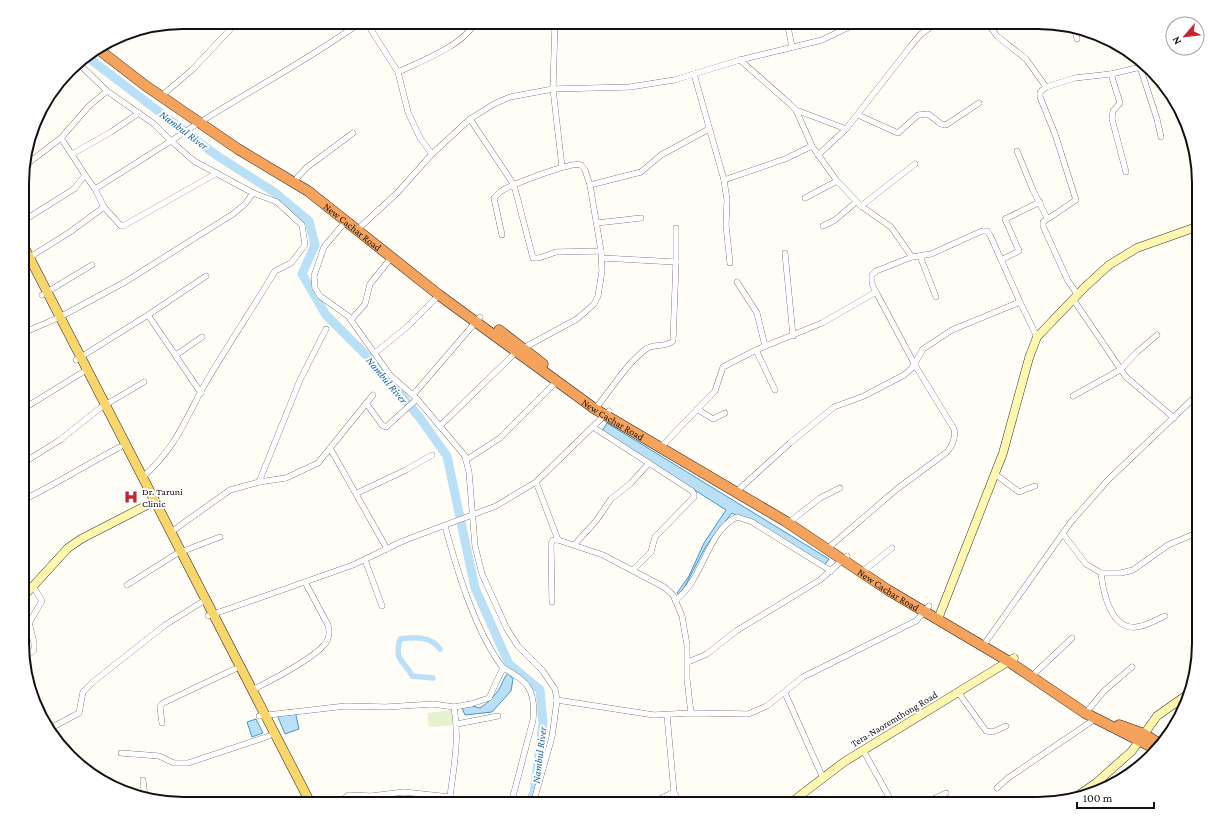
<svg xmlns="http://www.w3.org/2000/svg" width="1221" height="826" font-family="'Crimson Pro',serif">
  <style>
    .pitch { fill: #e6f2cf }
    .water { fill: #b9e0f7; stroke: #3f96cf }
    .lines { fill: none; stroke-linecap: round; stroke-linejoin: round }
    .canal { stroke: #b9e0f7; stroke-width: 5.5 }
    .river { stroke: #b9e0f7; stroke-width: 9 }
    .street-casing { stroke: #444; stroke-width: 6 }
    .secondary-casing { stroke: #333; stroke-width: 9 }
    .primary-casing { stroke: #222; stroke-width: 10 }
    .highway-casing { stroke: #222; stroke-width: 11 }
    .street { stroke: #fff; stroke-width: 5.5 }
    .secondary { stroke: #fff6b0; stroke-width: 8 }
    .primary { stroke: #f9d66b; stroke-width: 9 }
    .highway { stroke: #f5a25d; stroke-width: 10 }
    .labels { text-anchor: middle; dominant-baseline: central; stroke-width: 4; stroke-linejoin: round; paint-order: stroke }
    .street-label { font-size: 10px; fill: #111; stroke: #fff }
    .poi-label { font-size: 10px; fill: #111; stroke: #fff; text-anchor: start }
    .water-label { font-size: 11px; font-style: italic; fill: #1768a6; stroke: #fff }
    .rim { fill: none; stroke: #111; stroke-width: 2 }
  </style>
  <rect width="100%" height="100%" fill="#fffdf5"/>
  <path class="pitch" d="M453,710L455,725L429,727L427,713Z"/>
  <g class="water">
    <path d="M607,423L829,559L824,566L732,513L706,546L684,588L679,594L677,593L689,576L704,543L726,510L602,431Z"/>
    <path d="M508,673L513,679L511,691L492,712L465,715L462,708L472,706L480,708C487,703 492,699 497,692C502,686 502,680 508,673Z"/>
    <path d="M295,711L299,729L285,734L277,715Z"/>
    <path d="M256,719L263,733L252,737L247,722Z"/>
  </g>
  <g class="lines">
    <path class="canal" d="M433,678L412,676C404,659 394,663 400,639C415,637 431,636 440,649"/>
    <path class="river" d="M86,56L216,155L274,192L309,221L315,245L302,274L326,315L375,364L420,418L447,456L475,588L509,664L540,690L543,723L534,793L528,804"/>
    <defs>
      <g id="street">
        <path d="M366,22L398,72L408,112L420,138L432,154"/>
        <path d="M555,22L553,89L562,167"/>
        <path d="M787,22L792,47"/>
        <path d="M987,22L997,36L1026,59L1046,87L1075,78L1111,74L1145,66"/>
        <path d="M1074,27L1077,39"/>
        <path d="M740,60L790,104L796,110L812,146L837,181L861,206L891,227L912,257L931,254L982,231H987L990,235L1020,302L1037,337"/>
        <path d="M77,62L107,91"/>
        <path d="M1140,67L1157,119L1161,137"/>
        <path d="M398,72C419,62 465,45 475,22"/>
        <path d="M694,74L724,180L727,200L726,225L730,263"/>
        <path d="M1111,74L1120,103L1113,111L1112,119L1126,172"/>
        <path d="M1046,87L1040,92V97L1055,134L1076,200L1043,222V226L1068,281L1078,295"/>
        <path d="M165,93L193,69L237,22"/>
        <path d="M796,110L846,129"/>
        <path d="M858,115L898,133L918,115L928,114L941,124L946,125L979,103"/>
        <path d="M470,119L514,185L533,258H539L556,252L601,251"/>
        <path d="M61,138L89,106L107,91L154,124L171,141C233,99 300,66 361,22"/>
        <path d="M1017,151L1033,190L1047,218"/>
        <path d="M72,154L111,132L139,113"/>
        <path d="M818,155L846,129L910,47L920,35L937,22"/>
        <path d="M23,167L61,138L85,175L74,189L23,221"/>
        <path d="M85,175L95,189"/>
        <path d="M297,178L306,168L353,133"/>
        <path d="M724,180L785,159L812,146"/>
        <path d="M590,185L641,172L661,155L709,129"/>
        <path d="M805,198L837,181"/>
        <path d="M861,206L915,164"/>
        <path d="M104,207L121,226H123L217,173"/>
        <path d="M346,221L324,247L314,276L315,288L320,296L348,316L390,375L417,399L465,456L469,472L475,546L482,574L507,629L518,646L542,670L555,689L557,700L552,737L533,804"/>
        <path d="M597,223L641,218"/>
        <path d="M823,226L835,220L856,202"/>
        <path d="M357,230L398,192L432,154L470,119L494,104L510,97L553,89L630,87L674,80L740,60L822,40L859,22"/>
        <path d="M785,253L793,336"/>
        <path d="M920,256L936,297"/>
        <path d="M30,257L70,232L104,207L95,189L171,141L194,161L253,193L277,202L302,225L305,245L291,263L275,271C251,312 223,351 200,393C182,428 172,451 142,478"/>
        <path d="M602,258L676,262V228"/>
        <path d="M1001,260L1019,251L1005,219L1040,202"/>
        <path d="M23,265L27,263"/>
        <path d="M737,282L757,313L765,346"/>
        <path d="M876,292L872,284V275L876,271L912,257"/>
        <path d="M42,295L92,265"/>
        <path d="M1073,299L1126,377L1174,418"/>
        <path d="M351,320L365,304L370,284L391,258"/>
        <path d="M23,333L60,317L125,282L233,214L245,204L253,193"/>
        <path d="M756,350L775,390"/>
        <path d="M375,353L407,327L439,295"/>
        <path d="M176,355L202,337"/>
        <path d="M76,360L148,315"/>
        <path d="M201,393L148,315L206,276"/>
        <path d="M413,395L480,317"/>
        <path d="M1073,396L1120,370L1137,352L1157,335"/>
        <path d="M366,403L382,425L386,427L417,399"/>
        <path d="M23,409L83,372"/>
        <path d="M595,409C612,389 625,365 646,349C654,343 665,348 673,341L676,262"/>
        <path d="M697,409L713,419L725,413"/>
        <path d="M440,426L516,352L577,319L594,304L598,296L602,271L601,251L590,185L585,170L581,165C572,161 510,185 500,192L494,198L502,235"/>
        <path d="M593,427L692,491L694,494V497L655,537L651,552L633,570"/>
        <path d="M330,448L387,549"/>
        <path d="M660,448L715,391L723,367L756,350L822,323L876,292L915,365L954,429C956,438 953,445 947,452L897,489L827,549"/>
        <path d="M466,460L500,438L556,382"/>
        <path d="M23,463L60,440L100,408L144,382"/>
        <path d="M995,474L1019,492L1035,486"/>
        <path d="M259,482L300,380L326,329"/>
        <path d="M536,482L558,540L603,555L664,587L673,595L682,616L687,645V679L691,713"/>
        <path d="M736,492L790,443L834,407L864,396L904,375L912,368L923,349L952,330L1020,302"/>
        <path d="M357,493L406,470L432,455"/>
        <path d="M23,500C57,484 87,464 120,447"/>
        <path d="M792,520L820,498L840,488"/>
        <path d="M445,526C457,570 475,631 503,668L489,698L471,704L454,707"/>
        <path d="M171,532L230,490L259,482L286,478L318,463L373,395"/>
        <path d="M1063,534L1086,564L1101,573H1121L1133,570L1168,545L1199,532"/>
        <path d="M574,545L596,521L611,499L631,483L649,463"/>
        <path d="M181,552L220,537"/>
        <path d="M365,560L382,606"/>
        <path d="M861,573L892,548"/>
        <path d="M1101,573C1103,592 1111,630 1136,627C1146,626 1156,620 1165,616"/>
        <path d="M127,585L176,554"/>
        <path d="M676,600C704,578 707,531 737,517L752,522L831,571"/>
        <path d="M552,602L551,544L553,540H558"/>
        <path d="M208,616L353,565L403,541L496,506L536,482L609,411"/>
        <path d="M983,646L1071,522L1108,480L1199,393"/>
        <path d="M23,659L34,650V643L29,623L42,601L33,586"/>
        <path d="M688,662L707,654L736,631L820,580L847,556"/>
        <path d="M503,668C528,681 536,690 533,720L511,804"/>
        <path d="M1036,672L1072,638"/>
        <path d="M252,690C270,681 311,660 324,645C329,640 330,632 328,625L305,582"/>
        <path d="M958,692L986,731L993,732L1006,726"/>
        <path d="M785,693L823,778"/>
        <path d="M557,700L654,715L691,713L748,714L767,706L803,677L916,621L929,606"/>
        <path d="M1089,709L1104,691L1132,667"/>
        <path d="M667,715L674,792L680,804"/>
        <path d="M259,716L346,706L386,707L433,704L454,707C460,741 453,771 449,804"/>
        <path d="M162,723L160,707L163,703L235,669"/>
        <path d="M457,724L498,716"/>
        <path d="M49,729L79,713L83,692L93,682L165,625L202,602"/>
        <path d="M863,750L893,804"/>
        <path d="M121,753L159,756L174,763H188L269,736"/>
        <path d="M143,780L145,798"/>
        <path d="M997,788L1008,778L1095,719"/>
        <path d="M344,804L346,797L349,795L371,796L404,792L450,797"/>
        <path d="M650,804L674,792"/>
        <path d="M923,804L946,793"/>
      </g>
      <g id="secondary">
        <path d="M23,597L68,548L81,539L155,501"/>
        <path d="M938,619L1003,453L1029,358L1037,337L1085,287L1109,265L1137,248L1199,226"/>
        <path d="M1080,794L1096,783L1132,751L1157,716L1191,692"/>
        <path d="M789,804L844,762L1014,658"/>
      </g>
      <path id="primary" d="M23,245L311,804"/>
      <g id="highway">
        <path id="s1" d="M98,49L146,86L238,149L308,191L439,295L595,409L785,521L888,590L1008,661L1085,713L1156,749"/>
        <path d="M499,330L543,364"/>
        <path d="M1119,725L1144,734L1158,743"/>
      </g>
    </defs>
    <use href="#street" class="street-casing"/>
    <use href="#secondary" class="secondary-casing"/>
    <use href="#primary" class="primary-casing"/>
    <use href="#highway" class="highway-casing"/>
    <use href="#street" class="street"/>
    <use href="#secondary" class="secondary"/>
    <use href="#primary" class="primary"/>
    <use href="#highway" class="highway"/>
  </g>
  <defs>
    <symbol id="hospital-bare" viewBox="-9 -9 18 18"><path d="M-5-5h3v3.5h4V-5h3V5h-3V1.5h-4V5h-3Z" fill="#c4262e" stroke="#fff" stroke-width="2.5" paint-order="stroke"/></symbol>
  </defs>
  <g fill-rule="evenodd">
    <use href="#hospital-bare" x="121" y="487" width="20" height="20"/>
  </g>
  <g class="labels">
    <g class="street-label">
      <text stroke="none"><textPath href="#s1" startOffset="311">New Cachar Road</textPath></text>
      <text stroke="none"><textPath href="#s1" startOffset="635">New Cachar Road</textPath></text>
      <text stroke="none"><textPath href="#s1" startOffset="959">New Cachar Road</textPath></text>
      <text transform="translate(894 719) rotate(-31)">Tera-Naoremthong Road</text>
    </g>
    <g class="poi-label">
      <text x="142" y="491">Dr. Taruni<tspan x="142" dy="12">Clinic</tspan></text>
    </g>
    <g class="water-label">
      <text transform="translate(184 130) rotate(37)">Nambul River</text>
      <text transform="translate(387 380) rotate(50)">Nambul River</text>
      <text transform="translate(539 755) rotate(-83)">Nambul River</text>
    </g>
  </g>
  <path d="M0 0H1221V826H0ZM183 29H1038A154 154 0 0 1 1192 183V643A154 154 0 0 1 1038 797H183A154 154 0 0 1 29 643V183A154 154 0 0 1 183 29Z" fill="#fff" fill-rule="evenodd"/>
  <path class="rim" d="M183 29H1038A154 154 0 0 1 1192 183V643A154 154 0 0 1 1038 797H183A154 154 0 0 1 29 643V183A154 154 0 0 1 183 29Z"/>
  <g transform="translate(1185 36) rotate(242)"><circle r="19" fill="#ffffff" stroke="#a0a0a0"/>
  <path d="M0-3L7 15L0 10L-7 15Z" fill="#c4262e"/>
  <text y="-6" font-size="11" font-weight="bold" text-anchor="middle" fill="#111111">N</text>
  </g>
  <path d="M1077 802v6h77v-6" fill="none" stroke="#111111" stroke-width="2"/>
  <text x="1083" y="802" font-size="12" fill="#111111" stroke="#ffffff" stroke-width="3" paint-order="stroke">100 m</text>
</svg>
